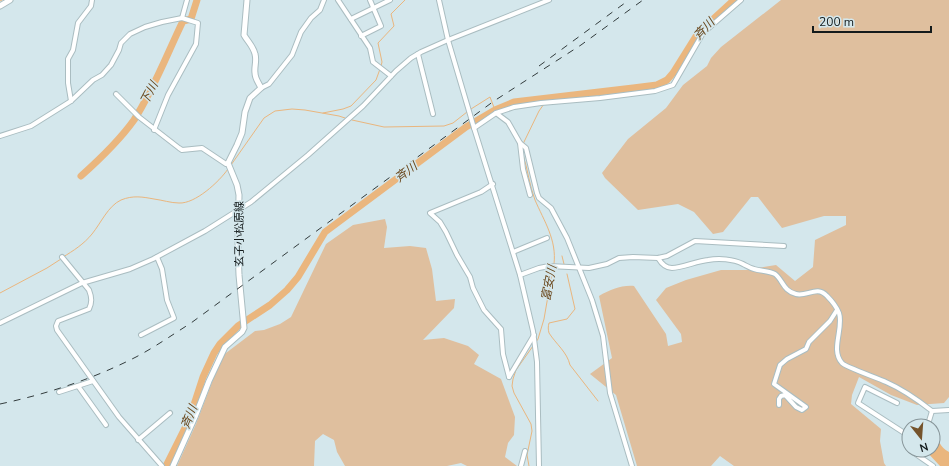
<svg xmlns="http://www.w3.org/2000/svg" width="949" height="466" font-family="'Nunito Sans','Noto Sans JP',sans-serif">
  <style>
    .green { fill: #dfbf9e }
    .water { fill: #eab67e }
    .lines { fill: none; stroke-linecap: round; stroke-linejoin: round }
    .stream { stroke: #eab67e; stroke-width: 1 }
    .river { stroke: #eab67e; stroke-width: 7 }
    .minor-casing { stroke: #aabdc1; stroke-width: 6 }
    .major-casing { stroke: #aabdc1; stroke-width: 7 }
    .minor { stroke: #fff; stroke-width: 4 }
    .major { stroke: #fff; stroke-width: 5 }
    .rail { stroke: #333c3d; stroke-width: 1; stroke-dasharray: 7 7; stroke-linecap: butt }
    .labels { text-anchor: middle; dominant-baseline: central; stroke-width: 3; stroke-linejoin: round; paint-order: stroke }
    .street-label { font-size: 11px; fill: #141b1c; stroke: #d4e7ec }
    .water-label { font-size: 12px; font-style: italic; fill: #69461b; stroke: #d4e7ec }
  </style>
  <rect width="100%" height="100%" fill="#d4e7ec"/>
  <g class="green">
    <path d="M781,0H949V397L944,403L917,405L891,395L859,377L852,395L851,404L881,429L880,441L884,463L886,466H734L720,456L711,466H637L616,395L590,374L612,358L599,296C610,290 621,285 634,286L666,334L668,346L682,342L681,334L656,300L666,288L686,280L721,270H746L776,265L795,281L813,267L815,240L846,225V216H824L782,228L758,197H751L723,232L713,234L694,212L678,204L638,210L605,178L602,173L628,139L666,108L683,85L707,66L711,58L721,47Z"/>
    <path d="M385,219L387,227L384,248L410,246L426,248L432,269L436,301L455,299L454,308L423,340L444,338L468,346L479,355L474,364L501,379L515,417L514,435L508,443L505,457L517,466H467L461,463L447,466H345L337,452L334,440L323,434L315,441L314,466H177L196,424L222,356L255,331L264,330L280,324L291,317L326,244L353,225Z"/>
  </g>
  <path class="water" d="M933,436C941,441 939,447 949,452V466H940L925,450H933Z"/>
  <g class="lines">
    <g class="stream">
      <path d="M0,1L2,0"/>
      <path d="M381,66L382,62L378,43L394,26L391,14L405,0"/>
      <path d="M546,102L548,99"/>
      <path d="M471,109L490,97L495,110"/>
      <path d="M323,113L343,109L351,106L376,80L380,69"/>
      <path d="M352,120L384,127L444,126L453,123L467,112"/>
      <path d="M523,144L539,111L544,104"/>
      <path d="M523,155C528,169 529,185 535,200C544,221 557,240 554,264"/>
      <path d="M231,165L264,118L275,111L292,109L305,110L339,116L345,118"/>
      <path d="M562,256L564,264"/>
      <path d="M63,257C73,251 84,244 92,234C101,223 108,206 121,200C133,195 143,197 154,199C162,200 171,203 179,203C195,204 219,182 228,169"/>
      <path d="M567,274L575,309L567,319L549,323C548,327 548,329 549,333C556,344 567,352 570,365L598,401"/>
      <path d="M0,293L47,268L61,259"/>
      <path d="M536,342L538,339L544,319L553,267"/>
      <path d="M164,466L166,465"/>
      <path d="M529,466L527,455L532,431L531,424L514,393L512,386L513,379L516,370L533,346"/>
    </g>
    <g class="river">
      <path d="M81,176C100,159 119,141 134,120C154,89 167,54 183,21L191,19L197,0"/>
      <path d="M166,466L189,420L203,377L214,353L220,344L238,326L270,305L287,290L298,277L325,232L466,127L495,110L514,102L633,88L657,85L667,80L673,73L698,33L734,0"/>
    </g>
    <defs>
      <g id="minor">
        <path d="M338,0L370,48L373,62L391,76"/>
        <path d="M439,0L448,40L474,128L520,275L533,331L537,362L539,466"/>
        <path d="M182,18L187,0"/>
        <path d="M351,19L390,0"/>
        <path d="M361,36L381,26L370,0"/>
        <path d="M418,54L433,114"/>
        <path d="M261,88L269,84L292,55L301,32L311,18L320,10L324,0"/>
        <path d="M116,94L139,117L179,148L182,150L202,148L226,164L228,163"/>
        <path d="M71,101L68,83V59L73,50L78,23L91,6L92,0"/>
        <path d="M496,113L508,122L520,143L523,169L530,195"/>
        <path d="M474,128L496,113L514,107L541,103L600,98L655,91L673,85L703,33L741,0"/>
        <path d="M0,136L31,126L71,101L93,80L102,75L111,65L119,50L121,43L130,34L145,27L162,22L182,18L198,23L196,44L168,95L154,130"/>
        <path d="M520,143L526,148L537,193L539,198L551,208L567,238L592,300L603,336L610,393L632,466"/>
        <path d="M493,184L481,192L430,213L440,222L446,232L457,255L470,277L473,288L484,310L501,329L503,354L509,377"/>
        <path d="M513,252L547,238"/>
        <path d="M62,257L89,290C92,298 92,302 89,309L58,321L56,326L57,330L119,417L162,466"/>
        <path d="M658,258C661,263 666,268 672,268C682,268 697,261 708,260C719,258 733,259 743,264C747,266 750,268 754,269C760,271 769,271 775,274C783,280 783,291 796,294C807,297 817,285 827,296C831,300 837,308 839,313C844,328 830,350 842,363C845,367 878,378 886,382C902,389 918,400 932,411L949,410"/>
        <path d="M520,275L539,268L549,266L589,268L607,264L619,258L633,257L658,258L667,256L695,241L784,246"/>
        <path d="M0,323L82,283L130,269L153,259L205,231L251,202L308,155L363,106L396,71L411,58L421,52L448,40L549,0"/>
        <path d="M141,335L174,318L167,300L162,269L157,257"/>
        <path d="M509,377L534,335"/>
        <path d="M78,386L106,425"/>
        <path d="M59,392L93,381"/>
        <path d="M897,403L865,387L858,403L909,436"/>
        <path d="M779,405V399L781,396L785,395L796,407L802,410L806,407L774,384L780,365L787,359L806,349L809,342L830,321L837,310"/>
        <path d="M924,426L929,421L932,411"/>
        <path d="M138,440L170,413"/>
        <path d="M909,442L908,447L909,448"/>
        <path d="M910,450L933,466"/>
        <path d="M521,466L525,451"/>
      </g>
      <g id="major">
        <path d="M0,6L10,0"/>
        <path d="M173,466L195,417L209,381L225,347L242,332L244,328L239,275L238,248L239,195L237,185L228,163L237,145L242,133L245,112L250,98L261,88C259,83 255,79 255,73C254,67 257,61 255,54C253,46 248,42 244,35L247,0"/>
      </g>
    </defs>
    <use href="#minor" class="minor-casing"/>
    <use href="#major" class="major-casing"/>
    <use href="#minor" class="minor"/>
    <use href="#major" class="major"/>
    <g class="rail">
      <path d="M539,66L629,0"/>
      <path d="M0,404C47,394 93,379 136,357C155,347 172,335 191,323L494,101L581,45L643,0"/>
    </g>
  </g>
  <g class="labels">
    <g class="street-label">
      <text transform="translate(239 234) rotate(-90)">玄子小松原線</text>
    </g>
    <g class="water-label">
      <text transform="translate(704 29) rotate(-47)">斉川</text>
      <text transform="translate(149 93) rotate(-62)">下川</text>
      <text transform="translate(406 172) rotate(-37)">斉川</text>
      <text transform="translate(549 283) rotate(-79)">富安川</text>
      <text transform="translate(189 417) rotate(-68)">斉川</text>
    </g>
  </g>
  <g transform="translate(921 438) rotate(163)"><circle r="19" fill="#d4e7ec" stroke="#879599"/>
  <path d="M0-3L7 15L0 10L-7 15Z" fill="#75532b"/>
  <text y="-6" font-size="11" font-weight="bold" text-anchor="middle" fill="#141b1c">N</text>
  </g>
  <path d="M813 26v6h118v-6" fill="none" stroke="#141b1c" stroke-width="2"/>
  <text x="819" y="26" font-size="12" fill="#141b1c" stroke="#d4e7ec" stroke-width="3" paint-order="stroke">200 m</text>
</svg>
